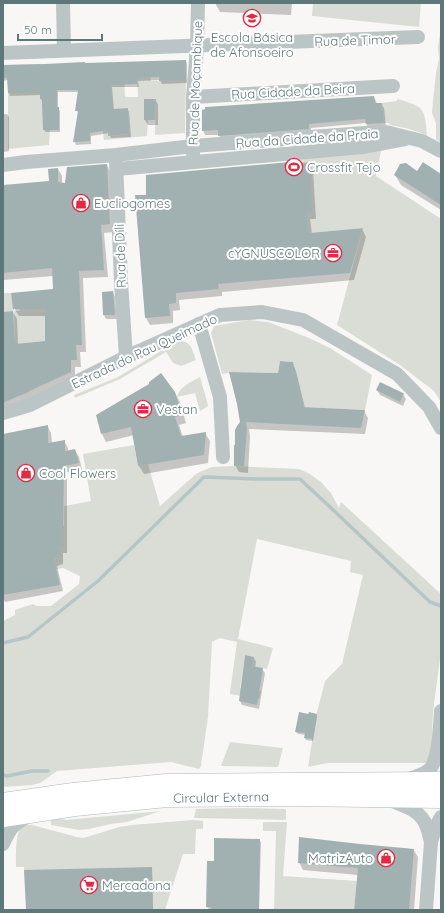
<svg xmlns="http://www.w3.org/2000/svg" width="444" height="913" font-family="Quicksand,sans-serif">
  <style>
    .green { fill: #daddd5; fill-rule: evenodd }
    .shadow { fill: #0003 }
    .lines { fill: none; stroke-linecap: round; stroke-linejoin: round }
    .stream { stroke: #b4c6c5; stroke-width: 3.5 }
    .building { fill: #a1b1b2 }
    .major-casing { stroke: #aeb8b9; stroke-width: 19 }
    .minor { stroke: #bcc5c6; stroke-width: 14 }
    .major { stroke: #fff; stroke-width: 18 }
    .labels { text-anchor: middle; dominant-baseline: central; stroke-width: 4; stroke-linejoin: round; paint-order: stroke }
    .poi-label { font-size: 13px; fill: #5e787a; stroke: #fff; text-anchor: start }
    .street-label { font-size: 13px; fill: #5e787a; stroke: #fff }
  </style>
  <rect width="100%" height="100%" fill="#f8f7f5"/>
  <g class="green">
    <path d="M313,3H421L419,27L312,16Z"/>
    <path d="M441,33V143L436,139V123L432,113L433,100L436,73L439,59L438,48L439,38Z"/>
    <path d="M150,77L151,81L186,80L185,133L155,135L156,99H145L144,120H148L147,136L104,140L101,116L112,97V93H100L112,85L124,78L125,97H138L137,78ZM128,108L130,134L109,136L106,110Z"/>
    <path d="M8,93H40V98L43,99L50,130L49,145L8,149Z"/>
    <path d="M398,99C424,107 425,108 427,135L406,128L390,125L389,123H384L382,103L396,101Z"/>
    <path d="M381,151L376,176L441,219V402L434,391L400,365L337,325L363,228L309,233L301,159Z"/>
    <path d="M3,293H11L14,311H20V301L45,309V341L27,343L29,392L19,396L12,378L13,352L15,343L14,311L3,312Z"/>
    <path d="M249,320L268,322L309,338L330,348L372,375L365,410L304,407L292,362L280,361L278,373L229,372V373L222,374L211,333L214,326Z"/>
    <path d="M181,341C192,342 193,352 196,360L181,366L173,363L166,352L120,379L75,398L74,395L118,377L176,342Z"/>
    <path d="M200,377L208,405L207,407L200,411L195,393L177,397C179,387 191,382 200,377Z"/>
    <path d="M134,445L138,466L148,464L160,506L196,474L202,471L212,467L234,466L299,469L310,474L321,482L331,493L339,508L341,502L441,594V651L433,712L431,755L426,763H327L308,767L316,716L325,681L342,664L363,575L350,572L351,561L257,539L238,639L273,648L267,669L253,666L254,657L245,656L240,688L261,691L259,699L230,694V692L237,642L220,638L212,642L208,717L201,766L199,769L171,762L57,771L40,783L32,785L3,787V621L15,615V610L33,604L37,606H51L79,584L80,576L63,568L3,579L50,560L60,558V546H63V535L60,526H64V506L91,501L83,454Z"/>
    <path d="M230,742L283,748L278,767L221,766Z"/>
    <path d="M239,808L286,809V820L194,818L196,809Z"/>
    <path d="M161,811L127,822L111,824L89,829L79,830L51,825V816L66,820Z"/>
    <path d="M193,820L203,821V829H196L195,854H183L165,910H153L24,870V867H16C16,859 15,831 22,827C25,825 29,825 32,825L77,837L83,838L90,836L119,827L132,825Z"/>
    <path d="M263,822H287L283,876L357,881L354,910H274L276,831H263Z"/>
  </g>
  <g class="shadow">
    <path d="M216,3H292L291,15L220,12L216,5Z"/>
    <path d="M186,61L187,64V83L162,84L160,80L138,81L139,87H112L114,110L127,109L129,112L131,137L111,138L109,133L91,136V144L76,145L75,142L79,114L77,111L79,92H58V108L60,111V132H46L44,130L42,101L41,99V95L10,96L9,93L8,80L3,81V65L85,64Z"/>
    <path d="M374,97L376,101L377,104H381L384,108L386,127L369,129L366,123L311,128V133L222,140L219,135H205L203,130Z"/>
    <path d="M145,100H155L158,104V125H148L145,120Z"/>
    <path d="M3,114H7L9,117V151L3,152Z"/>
    <path d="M309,163L313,170L316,219H310L312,234L362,229L366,237L354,280L222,292V296L179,300L180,310L173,311V323L150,325L146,318L147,196L301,164Z"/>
    <path d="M107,165L111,174L114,232L104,233L108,277L83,278L86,352H80L81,367H75V380L6,410L3,404V313L13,312L17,319L18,345L46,341V316H19L14,308L54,290L53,276L3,280V186L50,182L58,169L62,176V183L65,184Z"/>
    <path d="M417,172L441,176V210L401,185L395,175Z"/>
    <path d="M113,292L115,297L117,319H106L104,315Z"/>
    <path d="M292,363L296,371L305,408L364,411L368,418L365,434L249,429L250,436L248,473L239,472L235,465L236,430L279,374Z"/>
    <path d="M377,390L403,394L406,399L403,406L380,395Z"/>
    <path d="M175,393L180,402L186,423L179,425L183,437L205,433L210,441L208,463L144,474L139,466L134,435L106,442L102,434Z"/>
    <path d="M48,427L51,433L52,443L64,441L68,448V451L75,450L79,457L82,470L67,472V553H63V564L57,566L63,591L5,602L3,598V435Z"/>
    <path d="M246,656L254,658L256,662L255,668L262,669L265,673L259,709L242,705L240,701Z"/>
    <path d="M316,714L317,717L313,741L306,740L305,738L306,735L298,734L296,732Z"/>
    <path d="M259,840L261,842L259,910H212V909H209L207,907L215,862Z"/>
    <path d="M413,849L418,857L414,910H355L358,875L303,870L299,862Z"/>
    <path d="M151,868L152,870L153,910H27Z"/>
  </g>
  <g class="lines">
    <g class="stream">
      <path d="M3,643L28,637L98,581L204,477L258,479H300L330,507L430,602L441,606"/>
      <path d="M3,775L7,776L32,771H48"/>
    </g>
  </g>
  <g class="building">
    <path d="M186,60V80L159,81V77L137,78V84L111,85L113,109L128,108L130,134L108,136V130L90,133V141L73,142L78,111H75L78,90H57V107H59V130H43L42,99H40V93H8L7,78H3V65L45,64L85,62V63Z"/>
    <path d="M374,96L375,103H382L384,123L366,124L365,119L309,124V129L218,136V130L202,131V110L205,109V107Z"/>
    <path d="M144,99H156L155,120H144Z"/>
    <path d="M301,161V163L310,162L312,212H307L309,233L363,228L350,273L218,284L219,289L176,293V303L169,304L170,316L145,318L135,195H146V175Z"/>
    <path d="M423,162L441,174V205L394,175L400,164L406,163L417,171Z"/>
    <path d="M107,164L110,224L101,225L104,270L79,271L82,345H76L77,360H71V372L3,403V312L13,311L15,344L45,341V309H13L11,293L53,289L52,268L3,273V185L49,181L48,169L58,168V182L65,183L67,167Z"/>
    <path d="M113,291L115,315H103L102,292Z"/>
    <path d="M280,361L293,362L304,407L365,410L361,428L246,422L247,428L244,466H234V445H235V430L237,426L240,422L237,404L229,372L278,373Z"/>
    <path d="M161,373L175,392L182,415L175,417L181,436L206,432L204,455L138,466L131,427L101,434L96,415L149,384V382Z"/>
    <path d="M380,382L403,393H404L400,402L376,390Z"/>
    <path d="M48,425V443L65,440V451L75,449L79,463L64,466L63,546H60V558L54,559L60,585L3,595V434Z"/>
    <path d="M245,655L254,657L253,666L263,668L257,705L239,701Z"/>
    <path d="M299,712L308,714L309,712L317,714L313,739L304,738L305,733L295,732Z"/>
    <path d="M299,837L360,844L414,849L409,910H354L358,868L298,863Z"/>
    <path d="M214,838L260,839L259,910H211V907H206L207,861H214Z"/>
    <path d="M152,867L153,910H26L24,870Z"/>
  </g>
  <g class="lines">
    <defs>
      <g id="major">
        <path d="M3,802L73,792L166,783L441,781"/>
        <path d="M3,818L75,807L167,798L291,797L441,799"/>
      </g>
    </defs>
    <use href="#major" class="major-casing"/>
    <g class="minor">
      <path d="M63,3L64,50"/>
      <path d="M3,53L418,37"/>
      <path d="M193,97L393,86"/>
      <path d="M193,154V97L197,46L198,3"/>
      <path d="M116,161L121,282L126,357"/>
      <path d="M3,165L26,162L116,155L193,146L378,132H386L422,141L441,151"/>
      <path d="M117,169L363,147L405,139"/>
      <path d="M199,324L220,397L223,457"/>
      <path d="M3,413L30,405L126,357L220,315L262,312L303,320L397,374L429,407L441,428"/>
      <path d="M408,779C416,777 423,775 429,770C439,761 440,725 441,711"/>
      <path d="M390,800C402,805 417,809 424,821C428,827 429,835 431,842"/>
      <path d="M3,844C10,828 13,824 29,816"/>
      <path d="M426,910L431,842L435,828L441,817"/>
    </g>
    <use href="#major" class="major"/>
  </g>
  <defs>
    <symbol id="school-ring" viewBox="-11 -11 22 22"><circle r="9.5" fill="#fff" stroke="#e22b42" stroke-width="1.5"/><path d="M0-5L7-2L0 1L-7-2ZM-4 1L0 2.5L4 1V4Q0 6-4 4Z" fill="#e22b42"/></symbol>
    <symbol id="stadium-ring" viewBox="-11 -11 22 22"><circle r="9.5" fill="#fff" stroke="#e22b42" stroke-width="1.5"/><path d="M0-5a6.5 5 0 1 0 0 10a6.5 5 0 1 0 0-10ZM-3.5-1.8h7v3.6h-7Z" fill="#e22b42"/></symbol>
    <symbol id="shop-ring" viewBox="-11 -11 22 22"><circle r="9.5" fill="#fff" stroke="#e22b42" stroke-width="1.5"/><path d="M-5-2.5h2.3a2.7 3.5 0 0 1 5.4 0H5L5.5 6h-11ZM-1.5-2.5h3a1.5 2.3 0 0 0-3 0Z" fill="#e22b42"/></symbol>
    <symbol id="office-ring" viewBox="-11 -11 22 22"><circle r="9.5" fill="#fff" stroke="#e22b42" stroke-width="1.5"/><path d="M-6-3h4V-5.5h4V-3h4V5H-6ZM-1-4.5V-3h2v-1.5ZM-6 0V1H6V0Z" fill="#e22b42"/></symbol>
    <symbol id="supermarket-ring" viewBox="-11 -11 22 22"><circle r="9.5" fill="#fff" stroke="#e22b42" stroke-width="1.5"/><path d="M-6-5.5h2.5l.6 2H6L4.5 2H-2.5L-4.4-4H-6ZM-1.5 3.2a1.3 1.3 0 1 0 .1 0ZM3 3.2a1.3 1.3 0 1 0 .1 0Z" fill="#e22b42"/></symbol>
  </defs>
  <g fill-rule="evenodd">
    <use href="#school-ring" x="242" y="8" width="20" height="20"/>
    <use href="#stadium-ring" x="284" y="157" width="20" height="20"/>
    <use href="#shop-ring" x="71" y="193" width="20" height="20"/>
    <use href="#office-ring" x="323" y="243" width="20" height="20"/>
    <use href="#office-ring" x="133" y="399" width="20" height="20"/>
    <use href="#shop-ring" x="16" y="463" width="20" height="20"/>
    <use href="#shop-ring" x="376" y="848" width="20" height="20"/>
    <use href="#supermarket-ring" x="79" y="875" width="20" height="20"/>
  </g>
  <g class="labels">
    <g class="poi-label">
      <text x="252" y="37" text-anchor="middle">Escola Básica<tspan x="252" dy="15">de Afonsoeiro</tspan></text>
      <text x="307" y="167">Crossfit Tejo</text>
      <text x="94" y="203">Eucliogomes</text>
      <text x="320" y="253" text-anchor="end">cYGNUSCOLOR</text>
      <text x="156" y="409">Vestan</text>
      <text x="39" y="473">Cool Flowers</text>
      <text x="373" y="858" text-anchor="end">MatrizAuto</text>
      <text x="102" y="885">Mercadona</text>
    </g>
    <g class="street-label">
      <text transform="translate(355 40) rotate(-2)">Rua de Timor</text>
      <text transform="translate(195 83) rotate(-88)">Rua de Moçambique</text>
      <text transform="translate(293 91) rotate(-3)">Rua Cidade da Beira</text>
      <text transform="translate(307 138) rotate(-4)">Rua da Cidade da Praia</text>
      <text transform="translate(120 256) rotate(-92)">Rua de Díli</text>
      <text transform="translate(144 351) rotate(-25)">Estrada do Pau Queimado</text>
      <text transform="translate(221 797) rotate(-1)">Circular Externa</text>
    </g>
  </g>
  <rect width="444" height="913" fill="none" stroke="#5e787a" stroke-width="8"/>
  <path d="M18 34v6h84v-6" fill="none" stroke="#5e787a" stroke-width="2"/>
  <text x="24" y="34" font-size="12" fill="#5e787a" stroke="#ffffff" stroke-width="3" paint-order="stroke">50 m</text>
</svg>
